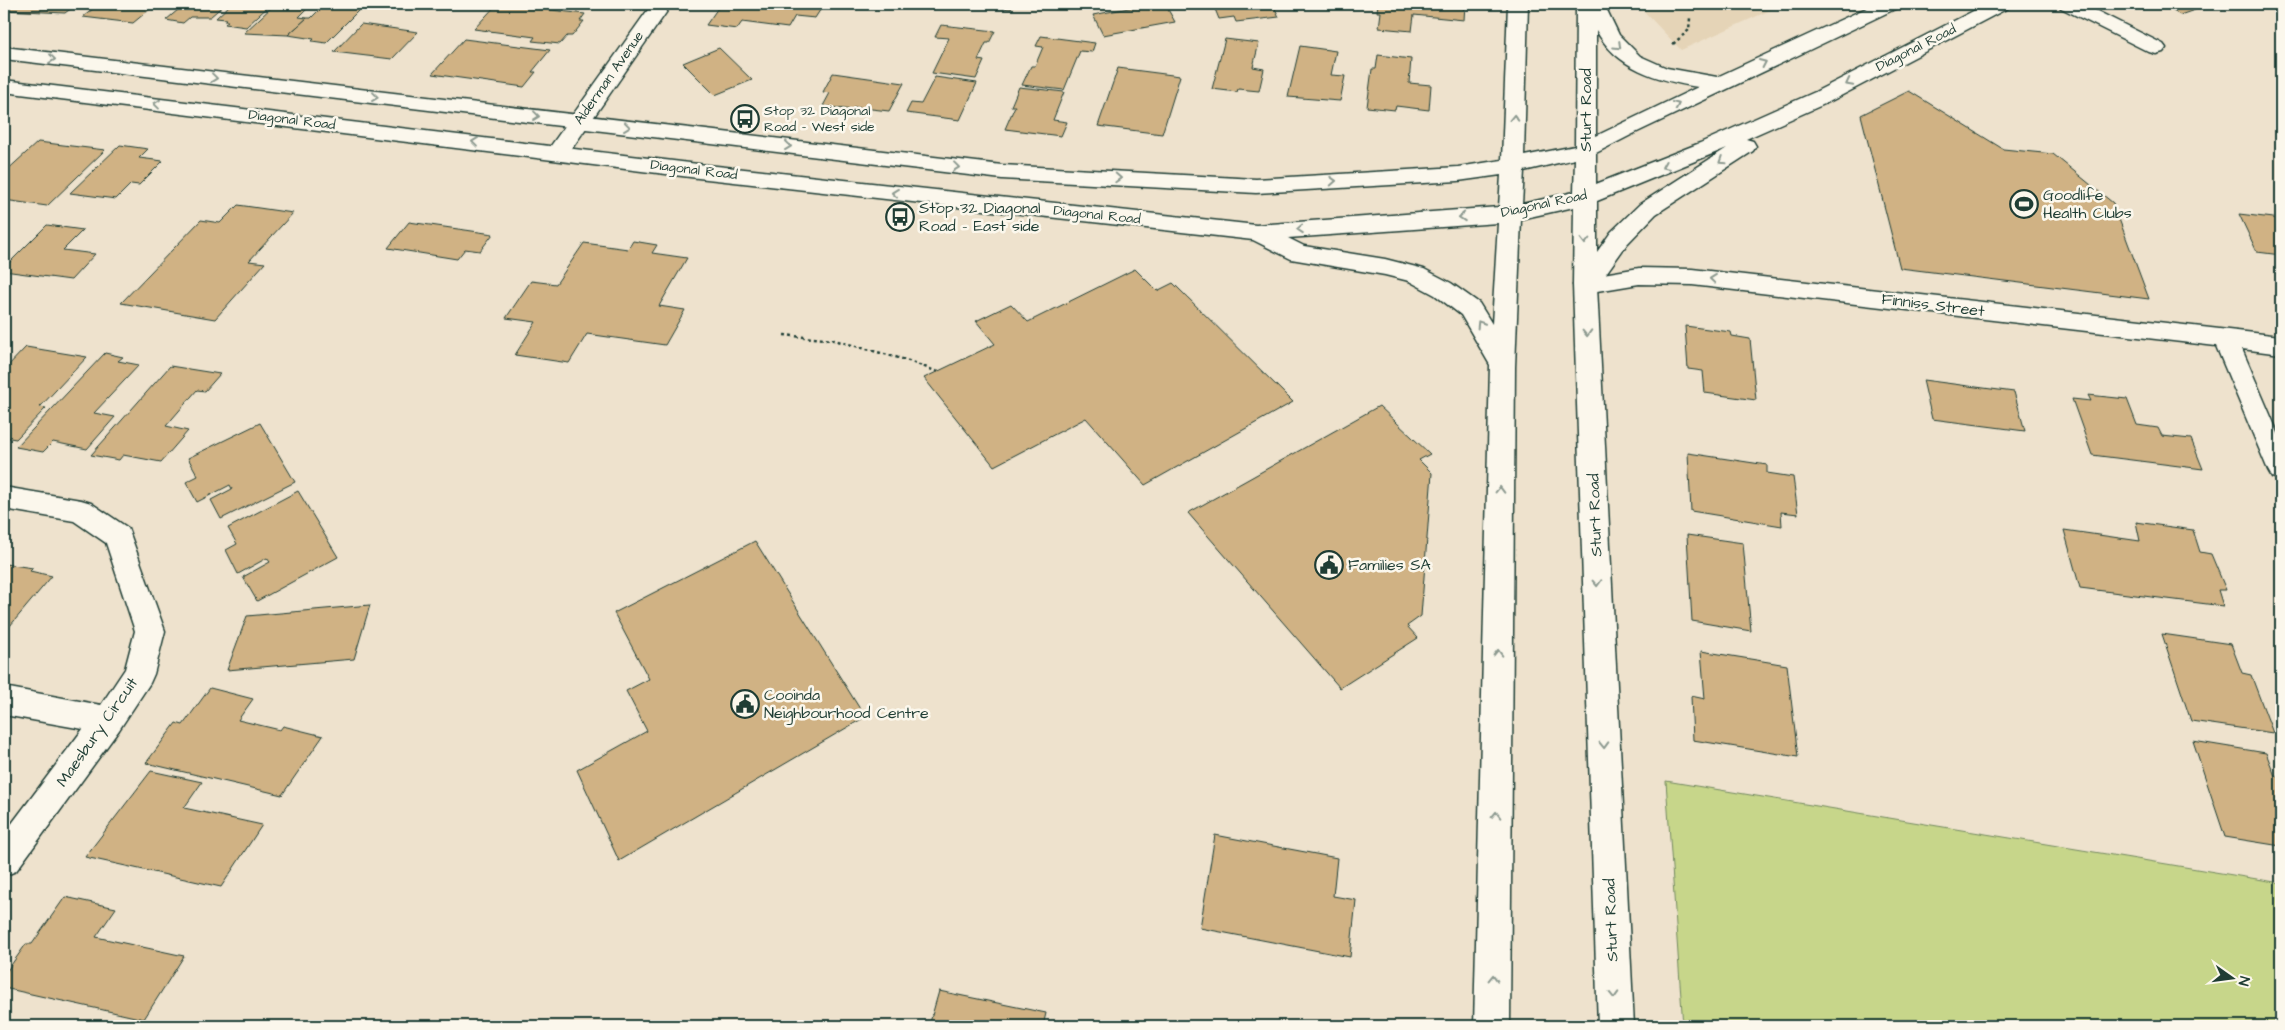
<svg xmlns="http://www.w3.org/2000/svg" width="2285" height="1030" font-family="'Architects Daughter',sans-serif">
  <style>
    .built { fill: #e5d4b7 }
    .green { fill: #c7d68a; stroke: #738a5f }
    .building { fill: #d0b284; stroke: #1f3d34 }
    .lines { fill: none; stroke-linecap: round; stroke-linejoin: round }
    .minor-casing { stroke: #1f3d34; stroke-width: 3 }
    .major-casing { stroke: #1f3d34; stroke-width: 3 }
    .path { stroke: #1f3d34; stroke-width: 2.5; stroke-dasharray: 3 3; stroke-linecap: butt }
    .minor { fill: #fbf7ec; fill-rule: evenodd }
    .major { fill: #fbf7ec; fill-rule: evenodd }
    .oneway { stroke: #8d9a90 }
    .labels { text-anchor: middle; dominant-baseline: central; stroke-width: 5; stroke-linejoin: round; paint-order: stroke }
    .far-street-label { font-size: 14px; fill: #1f3d34; stroke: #fbf7ec }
    .far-poi-label { font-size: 14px; fill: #1f3d34; stroke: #fbf7ec; text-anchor: start }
    .street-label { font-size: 16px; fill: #1f3d34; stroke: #fbf7ec }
    .poi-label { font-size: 16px; fill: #1f3d34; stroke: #fbf7ec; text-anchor: start }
  </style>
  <rect width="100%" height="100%" fill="#eee2cd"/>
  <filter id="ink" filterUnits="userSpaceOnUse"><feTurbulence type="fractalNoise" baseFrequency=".02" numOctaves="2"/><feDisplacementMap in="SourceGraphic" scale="10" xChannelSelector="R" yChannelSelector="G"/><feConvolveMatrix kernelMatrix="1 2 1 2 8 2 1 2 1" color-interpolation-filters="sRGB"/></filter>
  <g filter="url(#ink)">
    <path class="built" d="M1637,4H1784L1681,50Z"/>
    <path class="green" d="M1666,781L2281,883V1026H1683Z"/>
    <g class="building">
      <path d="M4,4H77L65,13L4,10Z"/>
      <path d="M99,4H156L133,23L83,17Z"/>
      <path d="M185,4H225L210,17H190L183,23L166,20Z"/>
      <path d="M231,4H271L246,27L225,24L228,21H224L226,19L216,18Z"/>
      <path d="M275,4H312L299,17L307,18L288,35L244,33Z"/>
      <path d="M325,4H365L326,43L312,41L314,39L288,35L307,18H311Z"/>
      <path d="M497,4H537L534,8L585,14L580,21H584L572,36H567L560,44L532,41L535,37L474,29Z"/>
      <path d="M824,4L815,18L795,16L788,28L742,22L737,29L706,25L720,5L715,4Z"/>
      <path d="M964,4H1013L1011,9Z"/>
      <path d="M1149,4H1165L1175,22L1103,35L1093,15Z"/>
      <path d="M1213,4H1273L1279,17L1236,22L1234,17L1219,19Z"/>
      <path d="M1378,4H1465L1464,20L1414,15L1412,31L1379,28L1381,12H1377Z"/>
      <path d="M2161,4H2212L2180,15Z"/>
      <path d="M361,24L418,32L392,59L334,52Z"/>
      <path d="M941,25L995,31L989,43H986L978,60L984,61L976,79L932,73L949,38L935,37Z"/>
      <path d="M1041,36L1095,43L1092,52L1080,51L1064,90L1022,85L1031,66H1035L1043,47L1036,46Z"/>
      <path d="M464,39L550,50L532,72H536L524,87L432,74Z"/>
      <path d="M1225,39L1259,43L1253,67L1264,69L1259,91L1238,89L1237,92L1212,89Z"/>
      <path d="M1300,46L1336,51L1331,75L1345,76L1340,101L1288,97Z"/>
      <path d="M719,48L752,80L715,95L683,63Z"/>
      <path d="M1378,55L1411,59L1409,83L1431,85L1429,110L1396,106L1395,110L1367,107L1372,69H1376Z"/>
      <path d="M1118,68L1180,76L1162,134L1098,126Z"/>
      <path d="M833,73L904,83L889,111L854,107L852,110L823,106L830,93L823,92Z"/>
      <path d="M935,77L977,83L960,120L906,113L911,103L921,104Z"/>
      <path d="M1019,87L1064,92L1053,120L1067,122L1061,136L1005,129L1015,106H1011Z"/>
      <path d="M1909,91L2003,149L2053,154L2113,203L2149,299L1900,268L1861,115Z"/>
      <path d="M38,142L105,150L47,206L4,200V173Z"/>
      <path d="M120,145L148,149L139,158L163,161L139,185L131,184L116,199L70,193Z"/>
      <path d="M238,205L293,213L249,261L265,263L215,319L121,303L201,220L220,223Z"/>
      <path d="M2239,214L2281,219V255L2257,252Z"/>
      <path d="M409,222L493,234L480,251L465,249L457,259L388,248Z"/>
      <path d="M47,225L83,230L63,250L95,254L71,280L4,271V268Z"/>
      <path d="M633,241L657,245L652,253L687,258L659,306L685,310L665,345L587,334L569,363L515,355L536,322L506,318L531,281L556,284L584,243L628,249Z"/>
      <path d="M1135,269L1157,291L1173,283L1293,402L1145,485L1086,418L994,466L924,378L995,344L976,321L1011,304L1028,322Z"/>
      <path d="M1685,326L1731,332L1732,336L1750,339L1756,400L1705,393L1703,371L1688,369Z"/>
      <path d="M26,347L87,357L40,407L46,408L16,439L4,437V370Z"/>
      <path d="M105,353L123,357L118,361L139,365L94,413L115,417L87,449L53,442L43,452L16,447Z"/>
      <path d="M170,366L220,374L205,391L197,390L166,426L188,431L161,462L123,455L119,460L91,455Z"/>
      <path d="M1923,380L2014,392L2025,431L1932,419Z"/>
      <path d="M2088,395L2127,399L2137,425L2158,428L2162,436L2191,439L2203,469L2092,455L2072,399L2091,401Z"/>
      <path d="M1379,406L1430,454L1419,460L1432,473L1421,616L1407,626L1418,638L1340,688L1188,513Z"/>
      <path d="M260,423L295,482L221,519L211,500L232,489L230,485L197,502L186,482L198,476L188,458Z"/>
      <path d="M1688,453L1767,465V473L1793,477L1798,514L1781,512L1782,526L1691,511Z"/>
      <path d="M298,491L338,557L257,601L243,577L270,562L267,558L238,574L226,550L237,544L228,528Z"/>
      <path d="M2136,522L2193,530L2200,552L2211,554L2226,590H2218L2223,606L2080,588L2064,530L2140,541Z"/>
      <path d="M1687,535L1743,543L1751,631L1692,621Z"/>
      <path d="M755,541L865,717L619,861L577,770L647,731L626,691L649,679L614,613Z"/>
      <path d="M5,564L33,568L30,571L52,576L4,633V566Z"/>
      <path d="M370,605L354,659L227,670L247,616Z"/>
      <path d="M2162,634L2231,644L2242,673L2251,675L2273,733L2191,721Z"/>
      <path d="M1701,651L1787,665L1798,757L1693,740L1691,696L1705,699Z"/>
      <path d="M210,688L253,699L238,720L280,730L283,726L323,736L282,795L146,763L176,723L183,725Z"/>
      <path d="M2193,741L2266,753L2275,776L2281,777V846L2225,837Z"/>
      <path d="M151,771L202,782L184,808L262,825L221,887L85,857Z"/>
      <path d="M1215,835L1337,858L1333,896L1356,900L1350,957L1200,928Z"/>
      <path d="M65,897L116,908L96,937L184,956L144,1019L4,988V975L26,944H32Z"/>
      <path d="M939,991L1046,1013L1043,1026H929Z"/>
    </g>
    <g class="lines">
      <defs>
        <g id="minor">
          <path d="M652,4H672L566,157L558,159L550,157L547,152L550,147Z"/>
          <path d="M2058,4H2083L2163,44L2166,48L2163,52L2156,54L2149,52L2061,8Z"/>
          <path d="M1639,268L1692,269L2281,336V354L2242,349L2281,440V480L2272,477L2268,470L2216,346L1692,285L1639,284L1585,293L1577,291L1573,285L1577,279L1585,277Z"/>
          <path d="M4,487L81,500L91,503L128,528L165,631L154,674L150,683L119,730L16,871L4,876V834L83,729L4,715V687L101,705L125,669L135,631L106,543L74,521L4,509Z"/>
        </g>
        <path id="major" d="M1508,4H1528L1524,156L1575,146L1576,4H1604L1619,35L1640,56L1667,68L1717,77L1875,4H1900L1897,8L1631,135L1596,153V184L1700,143L1815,92L1987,4H2011L2008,8L1829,102L1746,139L1753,141L1756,146L1753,151L1656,214L1627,244L1597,286L1634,1026H1598L1573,285L1574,207L1521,219L1515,367L1510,1026H1474L1490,365L1461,315L1435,295L1409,281L1385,275L1291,259L1253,240L698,178L4,92V80L698,164L1256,225L1499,207L1501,175L1458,181L1256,193L1002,179L4,59V47L1002,165L1256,179L1458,167L1502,160ZM1596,30C1617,69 1657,80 1698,87L1596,136ZM1727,148L1640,204L1611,232L1597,252V201ZM1575,159L1574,192L1522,204L1524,171ZM1498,223L1492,324L1479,303L1451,283L1424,269L1385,259L1304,246L1288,238Z"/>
      </defs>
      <use href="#minor" class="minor-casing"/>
      <use href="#major" class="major-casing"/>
      <g class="path">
        <path d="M1673,44L1689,30L1690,18"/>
        <path d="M784,335L834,340L906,360L938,372"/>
      </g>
      <use href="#minor" class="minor"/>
      <use href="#major" class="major"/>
    </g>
    <defs><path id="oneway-chevron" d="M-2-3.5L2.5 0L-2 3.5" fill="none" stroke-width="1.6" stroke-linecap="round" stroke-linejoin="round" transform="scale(1.25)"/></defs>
    <g class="oneway">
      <use href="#oneway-chevron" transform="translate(1618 46) rotate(44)"/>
      <use href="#oneway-chevron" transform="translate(52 59) rotate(7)"/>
      <use href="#oneway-chevron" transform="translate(1763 63) rotate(-25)"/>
      <use href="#oneway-chevron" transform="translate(214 78) rotate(7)"/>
      <use href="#oneway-chevron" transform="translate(1849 83) rotate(153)"/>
      <use href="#oneway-chevron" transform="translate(375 97) rotate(7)"/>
      <use href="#oneway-chevron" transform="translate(157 104) rotate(-173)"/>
      <use href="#oneway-chevron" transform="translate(1676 105) rotate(-25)"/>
      <use href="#oneway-chevron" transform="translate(536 116) rotate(7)"/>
      <use href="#oneway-chevron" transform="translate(1514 118) rotate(-88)"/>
      <use href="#oneway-chevron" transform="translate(627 127) rotate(7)"/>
      <use href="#oneway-chevron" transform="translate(475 142) rotate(-173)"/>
      <use href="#oneway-chevron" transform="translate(788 146) rotate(7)"/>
      <use href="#oneway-chevron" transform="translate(1722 161) rotate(147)"/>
      <use href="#oneway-chevron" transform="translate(1665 166) rotate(157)"/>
      <use href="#oneway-chevron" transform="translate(956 167) rotate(7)"/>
      <use href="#oneway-chevron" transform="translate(1118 178) rotate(3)"/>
      <use href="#oneway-chevron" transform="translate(1333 181) rotate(-3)"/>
      <use href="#oneway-chevron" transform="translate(895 193) rotate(-174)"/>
      <use href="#oneway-chevron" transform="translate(1462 217) rotate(176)"/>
      <use href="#oneway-chevron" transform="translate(1300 229) rotate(176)"/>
      <use href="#oneway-chevron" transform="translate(1585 241) rotate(90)"/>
      <use href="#oneway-chevron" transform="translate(1713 279) rotate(-174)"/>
      <use href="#oneway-chevron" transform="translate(1480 324) rotate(-122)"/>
      <use href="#oneway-chevron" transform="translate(1587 333) rotate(88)"/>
      <use href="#oneway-chevron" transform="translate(1500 490) rotate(-89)"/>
      <use href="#oneway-chevron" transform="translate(1597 583) rotate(88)"/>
      <use href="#oneway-chevron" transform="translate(1498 653) rotate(-89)"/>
      <use href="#oneway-chevron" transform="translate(1604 745) rotate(88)"/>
      <use href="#oneway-chevron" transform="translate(1496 815) rotate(-89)"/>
      <use href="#oneway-chevron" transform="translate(1493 978) rotate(-89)"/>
      <use href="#oneway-chevron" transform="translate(1614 995) rotate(88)"/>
    </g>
  </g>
  <defs>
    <symbol id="bus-ring" viewBox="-11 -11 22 22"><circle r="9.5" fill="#fbf7ec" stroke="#1f3d34" stroke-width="1.5"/><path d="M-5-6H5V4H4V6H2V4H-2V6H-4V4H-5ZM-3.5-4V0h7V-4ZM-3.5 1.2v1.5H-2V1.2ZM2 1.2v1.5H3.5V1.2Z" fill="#1f3d34"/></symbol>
    <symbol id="stadium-ring" viewBox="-11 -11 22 22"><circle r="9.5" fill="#fbf7ec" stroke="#1f3d34" stroke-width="1.5"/><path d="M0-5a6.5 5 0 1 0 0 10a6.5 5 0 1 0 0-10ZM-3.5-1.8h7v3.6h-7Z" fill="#1f3d34"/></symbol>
    <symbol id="civic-ring" viewBox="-11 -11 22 22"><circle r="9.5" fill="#fbf7ec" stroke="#1f3d34" stroke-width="1.5"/><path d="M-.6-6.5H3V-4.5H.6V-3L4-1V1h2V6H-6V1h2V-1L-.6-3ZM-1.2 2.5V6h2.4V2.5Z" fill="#1f3d34"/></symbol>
  </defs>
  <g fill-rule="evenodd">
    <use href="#bus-ring" x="729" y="103" width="32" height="32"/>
    <use href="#stadium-ring" x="2008" y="188" width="32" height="32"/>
    <use href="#bus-ring" x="884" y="201" width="32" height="32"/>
    <use href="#civic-ring" x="1313" y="549" width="32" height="32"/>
    <use href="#civic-ring" x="729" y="688" width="32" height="32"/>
  </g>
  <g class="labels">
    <g class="far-street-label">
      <text transform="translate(1916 48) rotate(-27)">Diagonal Road</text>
      <text transform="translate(609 78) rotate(-55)">Alderman Avenue</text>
      <text transform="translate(292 120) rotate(7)">Diagonal Road</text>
      <text transform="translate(694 170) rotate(7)">Diagonal Road</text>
      <text transform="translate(1544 204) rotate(-12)">Diagonal Road</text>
      <text transform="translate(1097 215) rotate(6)">Diagonal Road</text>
    </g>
    <g class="far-poi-label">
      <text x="764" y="111">Stop 32 Diagonal<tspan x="764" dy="16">Road - West side</tspan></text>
    </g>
    <g class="street-label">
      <text transform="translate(1586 110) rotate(-90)">Sturt Road</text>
      <text transform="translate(1933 305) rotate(7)">Finniss Street</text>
      <text transform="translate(1595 515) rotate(-92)">Sturt Road</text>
      <text transform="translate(97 732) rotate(-55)">Maesbury Circuit</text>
      <text transform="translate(1611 920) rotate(-92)">Sturt Road</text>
    </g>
    <g class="poi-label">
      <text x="2043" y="195">Goodlife<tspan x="2043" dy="18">Health Clubs</tspan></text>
      <text x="919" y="208">Stop 32 Diagonal<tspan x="919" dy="18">Road - East side</tspan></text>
      <text x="1348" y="565">Families SA</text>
      <text x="764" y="695">Cooinda<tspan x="764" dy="18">Neighbourhood Centre</tspan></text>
    </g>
  </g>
  <rect width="2285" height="1030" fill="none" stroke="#fbf7ec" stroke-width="20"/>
  <rect x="10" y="10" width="2265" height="1010" fill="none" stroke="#1f3d34" stroke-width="2" filter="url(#ink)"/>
  <g transform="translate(2232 978) rotate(104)" stroke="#fbf7ec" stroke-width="4" paint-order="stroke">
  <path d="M0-4L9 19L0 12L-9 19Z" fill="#1f3d34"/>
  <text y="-8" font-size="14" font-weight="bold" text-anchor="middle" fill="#1f3d34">N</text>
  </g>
</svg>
